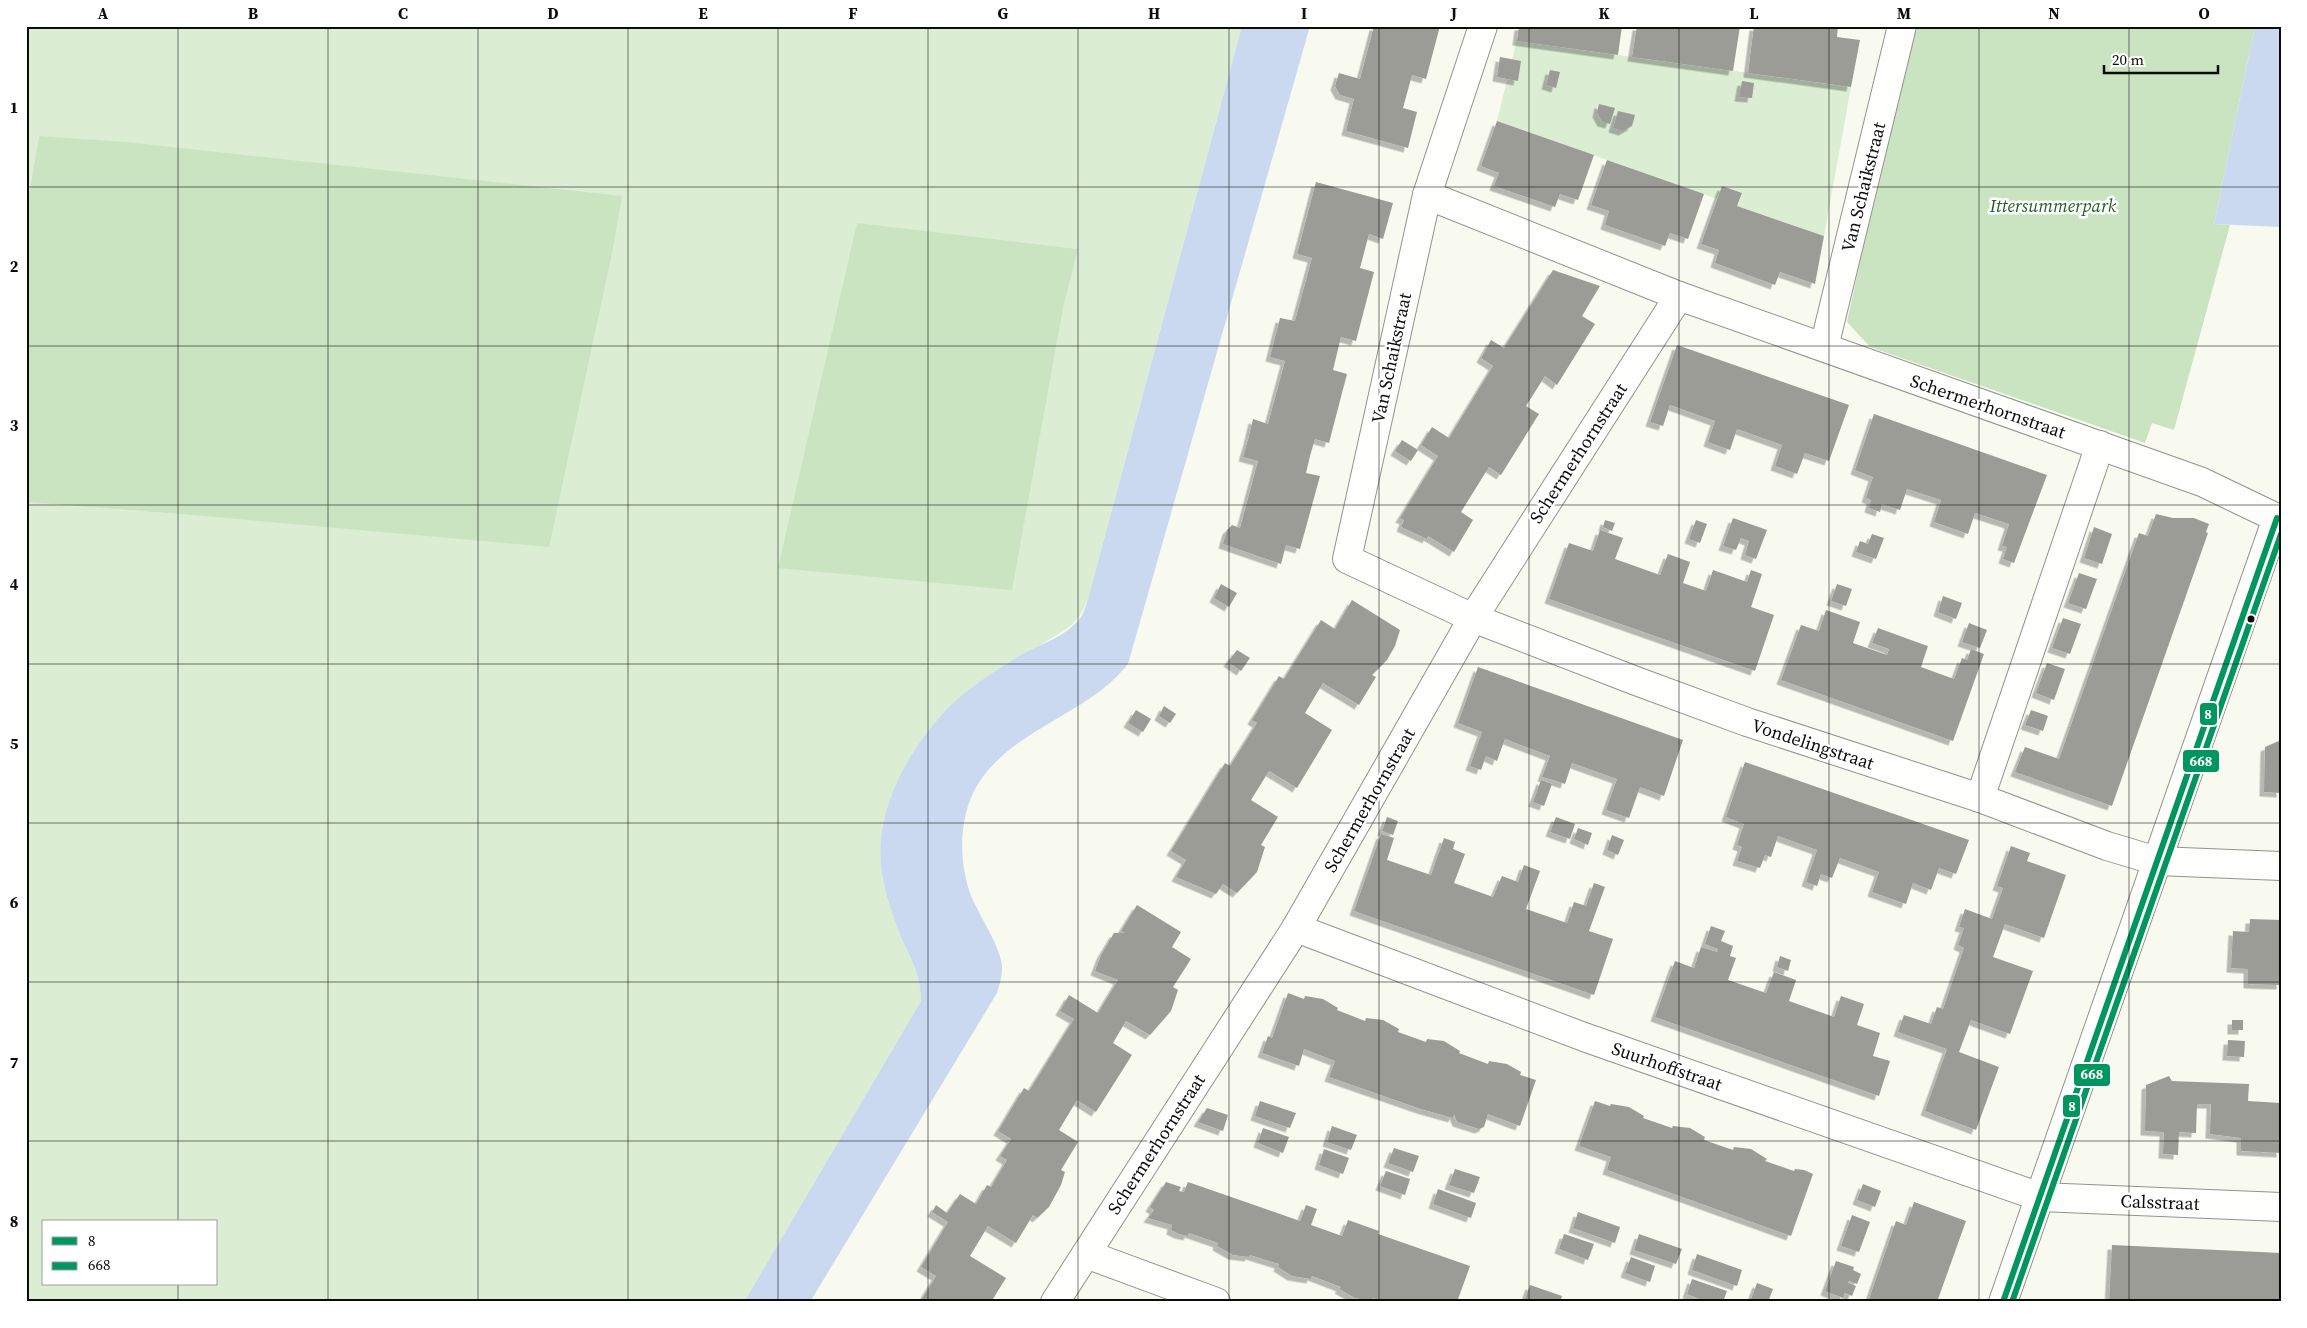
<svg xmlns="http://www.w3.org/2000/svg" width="2307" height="1328" font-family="'Source Serif 4',serif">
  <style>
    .green { fill: #dbedd3; fill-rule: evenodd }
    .forest { fill: #cae4c2 }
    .water { fill: #cad9ef }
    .building { fill: #9c9c96; filter: url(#shadow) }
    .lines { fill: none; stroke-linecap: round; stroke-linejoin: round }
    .minor-casing { stroke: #92938f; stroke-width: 30 }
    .minor { stroke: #fefefd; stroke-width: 28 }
    .bus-1-casing { stroke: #fff; stroke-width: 10 }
    .bus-2-casing { stroke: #fff; stroke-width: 10 }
    .bus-1 { stroke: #00965e; stroke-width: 6 }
    .bus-2 { stroke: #00965e; stroke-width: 6 }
    .grid { fill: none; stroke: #0c0c0c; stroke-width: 1; stroke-opacity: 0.55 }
    .bus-dot { fill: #0c0c0c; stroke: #fff; stroke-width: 2 }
    .labels { text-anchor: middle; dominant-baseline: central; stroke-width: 5; stroke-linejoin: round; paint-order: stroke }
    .street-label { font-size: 18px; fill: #0c0c0c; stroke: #fff }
    .park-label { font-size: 18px; font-style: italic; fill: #245b28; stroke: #fff }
    .line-badge { stroke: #fff; stroke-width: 2 }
    .badge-label { font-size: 14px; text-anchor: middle; font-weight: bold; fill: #fff }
    .neatline { fill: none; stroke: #0c0c0c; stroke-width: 2 }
    .grid-label { font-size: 16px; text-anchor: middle; font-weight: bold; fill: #0c0c0c }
  </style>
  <defs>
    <filter id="shadow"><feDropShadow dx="-4.5" dy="4.5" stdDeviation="0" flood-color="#0004"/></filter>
  </defs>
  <rect width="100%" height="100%" fill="#f8faf0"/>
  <g class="green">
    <path d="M26,26H1242L1088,599C1075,631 1063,629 1038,647C1016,662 994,677 972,692C963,698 952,704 945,711C913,744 886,793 881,838C877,873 889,906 901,937C912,962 920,972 921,1001L744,1302H26V502L203,516L39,136L26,212ZM857,224L1077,249L1063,308L844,285ZM44,1222H216V1284H44Z"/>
    <path d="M1517,39L1567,48L1851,87L1824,236L1737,206L1742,193L1722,186L1717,199L1497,121Z"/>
  </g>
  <g class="forest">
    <path d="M1911,26H2255L2214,224L2230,225L2174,430L2152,423L2145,443L1870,347L1847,322Z"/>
    <path d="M39,136L126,142L622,196L612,253L549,547L203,516L26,502V212Z"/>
    <path d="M857,223L1078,249L1063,308L1012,590L778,568Z"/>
  </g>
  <g class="water">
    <path d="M1242,26H1310L1128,664C1088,715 1013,728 978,784C958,816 958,864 972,898C980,916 997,942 1001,960C1004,971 1000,983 997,993L810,1302H744L921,1001C920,972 912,962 901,937C889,906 877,873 881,838C886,792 913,745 945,711C963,692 989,675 1011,661C1033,646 1065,639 1081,617C1084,612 1086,605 1088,599Z"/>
    <path d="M2255,26H2281V227L2214,224Z"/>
  </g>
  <g class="building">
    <path d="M1374,26H1440L1426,79L1412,75L1403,108L1417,112L1408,148L1346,131L1354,99L1340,95L1335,86L1339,73L1360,79Z"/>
    <path d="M1519,26H1622L1618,55L1517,41Z"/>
    <path d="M1637,26H1740L1733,71L1632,57Z"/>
    <path d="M1754,26L1773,28V26H1838L1837,37L1860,40L1851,87L1748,73Z"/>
    <path d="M1500,57L1521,61L1518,81L1497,77Z"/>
    <path d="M1550,70L1560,72L1556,88L1546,85Z"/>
    <path d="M1742,81L1754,83L1752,98L1739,97Z"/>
    <path d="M1599,104L1615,108L1610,124L1602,122L1597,113Z"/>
    <path d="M1618,111L1635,115L1632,126L1623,131L1613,128Z"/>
    <path d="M1497,121L1594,155L1578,200L1560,194L1555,207L1494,186L1499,173L1481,166Z"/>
    <path d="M1607,160L1704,194L1688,239L1670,233L1665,246L1605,225L1609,211L1591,205Z"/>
    <path d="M1316,182L1393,203L1383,239L1369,234L1360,268L1374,272L1356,341L1341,337L1333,370L1347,374L1329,443L1315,439L1310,456L1306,473L1320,476L1300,549L1286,545L1281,564L1223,544L1227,530L1232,525L1240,528L1258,461L1243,457L1248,440L1253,419L1268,424L1285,361L1270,357L1280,318L1295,321L1312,258L1297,254Z"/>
    <path d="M1722,186L1742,193L1737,206L1824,236L1815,284L1780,272L1775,285L1715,263L1719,250L1701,244Z"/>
    <path d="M1553,270L1600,286L1582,316L1595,324L1557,385L1545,376L1526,406L1539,414L1501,475L1489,467L1461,512L1473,520L1454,552L1428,536L1427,539L1401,527L1404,520L1400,518L1438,456L1421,445L1432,427L1449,438L1493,366L1481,358L1491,340L1504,348Z"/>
    <path d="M1677,345L1849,405L1829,461L1805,453L1797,474L1775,466L1782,445L1737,429L1730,450L1708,442L1715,421L1670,405L1663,426L1650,422Z"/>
    <path d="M1874,414L2047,475L2014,563L2003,559L2007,547L2002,546L2009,524L1975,513L1968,534L1934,522L1941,500L1907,489L1900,510L1882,504L1880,512L1869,508L1871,500L1866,498L1873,477L1855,470Z"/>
    <path d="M1402,440L1418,450L1411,461L1395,451Z"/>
    <path d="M2156,514L2173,518H2194L2209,524L2206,532L2208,533L2112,806L2015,772L2025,747L2059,759L2139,533L2148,536Z"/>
    <path d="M1733,518L1767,530L1756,559L1745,555L1749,541L1741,538L1736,550L1723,546Z"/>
    <path d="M1605,520L1615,523L1612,531L1603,527Z"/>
    <path d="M1696,520L1707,524L1700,543L1689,539Z"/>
    <path d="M2094,527L2112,534L2102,564L2084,558Z"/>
    <path d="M1600,530L1623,538L1615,559L1660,575L1668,554L1690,562L1683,583L1706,591L1713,570L1747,582L1751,570L1762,574L1751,607L1774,615L1755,671L1549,599L1569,543L1593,551Z"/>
    <path d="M1872,534L1884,538L1876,559L1856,552L1860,541L1868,544Z"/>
    <path d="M2079,573L2097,579L2086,609L2068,603Z"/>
    <path d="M1221,584L1237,593L1229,607L1214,598Z"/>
    <path d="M1837,584L1852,589L1846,606L1831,601Z"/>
    <path d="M1943,596L1962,603L1956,619L1938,612Z"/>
    <path d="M1352,600L1400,630L1395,646L1387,660L1372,675L1376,677L1359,705L1323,683L1305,713L1332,730L1297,788L1269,771L1251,800L1278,817L1261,845L1265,847L1257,872L1237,893L1223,884L1216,894L1176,877L1186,860L1171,851L1225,763L1230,766L1257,723L1252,720L1279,676L1284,679L1321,620L1335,629Z"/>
    <path d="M1826,610L1860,622L1853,643L1887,655L1889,649L1872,643L1878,628L1922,644L1928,646L1921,667L1954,679L1962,658L1967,660L1971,649L1984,654L1953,741L1781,680L1801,625L1819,631Z"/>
    <path d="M2063,618L2081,624L2070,654L2052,648Z"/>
    <path d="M1969,623L1987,630L1980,648L1962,642Z"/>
    <path d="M1237,650L1250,658L1241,671L1228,662Z"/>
    <path d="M2047,663L2065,669L2054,700L2036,693Z"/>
    <path d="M1478,667L1683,740L1664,796L1640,787L1629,818L1606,810L1617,779L1572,763L1565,784L1553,780L1542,777L1550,756L1505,739L1497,761L1486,756L1481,770L1470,766L1482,732L1458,723Z"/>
    <path d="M1164,706L1176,714L1170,723L1159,716Z"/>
    <path d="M1136,710L1151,719L1143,732L1128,723Z"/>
    <path d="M2031,710L2048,716L2043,731L2025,725Z"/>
    <path d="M2281,740V793L2264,792L2265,747Z"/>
    <path d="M1745,762L1969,840L1956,874L1939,868L1931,890L1913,883L1906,904L1872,892L1879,872L1840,858L1832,878L1821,874L1817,886L1806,882L1817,850L1778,836L1771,857L1765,855L1760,868L1737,861L1742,847L1737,845L1744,824L1726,817Z"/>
    <path d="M1541,780L1552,784L1544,806L1533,802Z"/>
    <path d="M1387,817L1398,821L1393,835L1382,831Z"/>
    <path d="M1556,817L1575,824L1570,839L1550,832Z"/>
    <path d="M1578,828L1592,833L1588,845L1574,839Z"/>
    <path d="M1381,834L1394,838L1387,860L1431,875L1444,838L1455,842L1453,849L1465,854L1454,883L1493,897L1502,876L1518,882L1524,865L1540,871L1526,909L1567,923L1574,902L1586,906L1594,883L1605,887L1589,931L1613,939L1594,995L1354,911Z"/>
    <path d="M1612,835L1624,840L1618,855L1607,850Z"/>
    <path d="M2011,846L2030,853L2027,861L2066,875L2044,938L2005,924L1993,957L2033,971L2010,1034L1971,1020L1959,1052L1999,1067L1976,1130L1925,1111L1947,1049L1898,1032L1904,1015L1931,1024L1937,1007L1943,1009L1964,948L1958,945L1964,928L1959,927L1965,909L1992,919L2003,888L1997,886Z"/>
    <path d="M1137,905L1181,932L1172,947L1191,959L1173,987L1178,990L1171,1011L1150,1035L1126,1021L1113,1043L1132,1055L1096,1112L1077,1100L1059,1130L1078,1142L1061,1170L1065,1172L1061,1185L1049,1207L1037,1218L1033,1215L1016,1243L988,1226L970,1256L1006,1278L991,1302H920L936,1276L921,1267L948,1222L932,1212L936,1205L947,1213L960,1194L976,1204L987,1185L991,1187L1007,1160L1000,1156L1011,1139L998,1131L1024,1088L1029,1091L1074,1019L1060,1011L1069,995L1098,1013L1118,980L1095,971L1101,955L1114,933H1125L1121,931Z"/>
    <path d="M2250,919L2281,920V985L2248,984V969L2231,968L2233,931L2249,932Z"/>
    <path d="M1711,926L1725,931L1721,941L1733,946L1730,956L1736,958L1728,980L1766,993L1774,972L1796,980L1789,1001L1834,1017L1841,996L1864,1004L1857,1025L1880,1033L1873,1056L1890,1061L1879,1096L1655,1017L1675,961L1694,968L1701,947L1717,952L1718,949L1705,944Z"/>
    <path d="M1780,956L1791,960L1788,971L1777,967Z"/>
    <path d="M1288,993L1304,999L1305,996L1323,999L1338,1008L1337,1010L1365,1021L1366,1018L1383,1020L1399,1029L1398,1032L1426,1042L1427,1039L1444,1041L1460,1051L1459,1053L1488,1064L1489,1061L1507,1064L1521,1072L1520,1075L1536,1080L1520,1126L1488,1114L1484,1127L1479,1129L1457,1122L1454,1114L1453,1118L1421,1109L1329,1077L1335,1061L1304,1049L1299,1066L1262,1053L1268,1036L1272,1038Z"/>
    <rect x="2232" y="1020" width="11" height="10"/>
    <path d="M2228,1040L2245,1041L2244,1057L2227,1056Z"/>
    <path d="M2169,1076L2172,1081L2249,1084L2248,1101L2281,1103V1153L2241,1151V1138L2210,1134L2211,1104H2197L2196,1133L2179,1132L2178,1155L2163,1154L2164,1132L2145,1131L2146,1085Z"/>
    <path d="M1260,1101L1296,1113L1290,1128L1255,1116Z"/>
    <path d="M1595,1101L1610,1106L1611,1104L1629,1107L1644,1116L1643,1118L1672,1128L1673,1126L1690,1128L1705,1137L1704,1140L1733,1150L1734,1147L1751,1149L1767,1159L1765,1161L1794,1171L1795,1169L1804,1170L1813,1174L1791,1236L1607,1170L1611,1157L1579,1146Z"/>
    <path d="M1207,1108L1228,1115L1223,1131L1198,1122Z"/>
    <path d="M1332,1126L1357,1135L1351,1150L1327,1142Z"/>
    <path d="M1263,1128L1289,1137L1283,1153L1258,1143Z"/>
    <path d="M1394,1148L1419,1156L1413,1172L1388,1163Z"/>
    <path d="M1324,1149L1349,1158L1343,1174L1319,1165Z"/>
    <path d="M1455,1169L1480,1177L1474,1193L1449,1185Z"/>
    <path d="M1386,1171L1410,1179L1405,1195L1380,1186Z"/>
    <path d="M1166,1182L1181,1187L1179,1191L1184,1192L1188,1182L1300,1221L1306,1205L1317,1209L1311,1225L1342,1236L1348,1220L1379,1231L1378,1234L1470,1266L1457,1302H1384L1373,1298L1372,1301L1355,1298L1339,1289L1341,1287L1312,1276L1311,1279L1292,1276L1278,1267L1279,1264L1250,1255L1249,1257L1233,1255L1217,1246L1218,1243L1189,1233L1188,1236L1179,1234L1171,1230L1172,1225L1148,1218L1154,1210L1150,1207Z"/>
    <path d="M1863,1184L1881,1191L1875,1207L1857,1200Z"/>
    <path d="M1438,1189L1476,1203L1471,1218L1433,1204Z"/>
    <path d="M1914,1202L1966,1221L1937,1302H1868L1896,1221L1906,1225Z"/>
    <path d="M1578,1212L1620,1227L1615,1243L1573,1228Z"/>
    <path d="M1852,1215L1870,1222L1859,1252L1841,1246Z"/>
    <path d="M1564,1234L1594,1244L1588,1260L1559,1249Z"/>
    <path d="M1639,1234L1682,1249L1676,1264L1634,1250Z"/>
    <path d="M2112,1245L2281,1253V1302H2109Z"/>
    <path d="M1697,1254L1742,1270L1737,1286L1692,1270Z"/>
    <path d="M1631,1257L1655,1266L1650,1282L1625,1273Z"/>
    <path d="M1836,1261L1854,1267L1853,1270L1861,1274L1857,1284L1849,1281L1848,1283L1856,1286L1852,1296L1845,1293L1843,1298L1825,1291Z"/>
    <path d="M1692,1279L1727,1291L1723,1302H1707L1687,1294Z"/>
    <path d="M1757,1283L1773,1289L1768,1302H1750Z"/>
    <path d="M1530,1285L1562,1296L1560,1302H1524Z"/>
  </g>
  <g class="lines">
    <defs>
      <g id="minor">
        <path d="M1483,26L1427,195L1347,559L1473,618L1636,681L1747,722L1980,798L2107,846L2157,861L2281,866"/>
        <path d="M1427,195L1679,296L2202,482L2277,518"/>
        <path d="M1824,347L1902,26"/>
        <path d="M1980,798L2100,445"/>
        <path d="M1296,928L1584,1037L2040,1197L2281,1207"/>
        <path d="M1086,1254L1216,1302"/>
        <path d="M1055,1302L1296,928L1473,618L1679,296"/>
        <path d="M2003,1302L2277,518"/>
      </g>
    </defs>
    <use href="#minor" class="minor-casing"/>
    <use href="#minor" class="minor"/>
    <defs>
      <path id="bus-1" d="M2003,1302L2277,518"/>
      <path id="bus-2" d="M2012,1302L2281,534"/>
    </defs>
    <use href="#bus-1" class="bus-1-casing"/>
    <use href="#bus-2" class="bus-2-casing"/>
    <use href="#bus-1" class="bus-1"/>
    <use href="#bus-2" class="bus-2"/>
  </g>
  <path class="grid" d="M178,26V1222M328,26V1302M478,26V1302M628,26V1302M778,26V1302M928,26V1302M1078,26V1302M1229,26V1302M1379,26V1302M1529,26V1302M1679,26V1302M1829,26V1302M1979,26V1302M2129,26V1302M26,187H2281M26,346H2281M26,505H2281M26,664H2281M26,823H2281M26,982H2281M26,1141H2281M178,1284V1302"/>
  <circle class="bus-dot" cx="2251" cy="619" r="4.5"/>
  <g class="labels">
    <g class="street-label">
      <text transform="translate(1863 187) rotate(-76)">Van Schaikstraat</text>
      <text transform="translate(1391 358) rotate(-78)">Van Schaikstraat</text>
      <text transform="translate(1988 406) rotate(19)">Schermerhornstraat</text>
      <text transform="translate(1578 453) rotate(-57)">Schermerhornstraat</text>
      <text transform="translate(1813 744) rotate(18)">Vondelingstraat</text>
      <text transform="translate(1369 800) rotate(-60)">Schermerhornstraat</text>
      <text transform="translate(1667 1066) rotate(19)">Suurhoffstraat</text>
      <text transform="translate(1156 1144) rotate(-57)">Schermerhornstraat</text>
      <text transform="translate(2160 1202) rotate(2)">Calsstraat</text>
    </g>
    <g class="park-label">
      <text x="2053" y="205">Ittersummerpark</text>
    </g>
  </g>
  <g class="line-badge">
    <rect x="2199" y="702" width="19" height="24" rx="5" fill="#00965e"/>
    <rect x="2182" y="749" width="38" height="24" rx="5" fill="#00965e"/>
    <rect x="2073" y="1063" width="38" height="24" rx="5" fill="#00965e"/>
    <rect x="2062" y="1094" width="19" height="24" rx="5" fill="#00965e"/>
  </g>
  <g class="badge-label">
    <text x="2208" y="719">8</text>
    <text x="2201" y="766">668</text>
    <text x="2092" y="1079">668</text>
    <text x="2072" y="1111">8</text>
  </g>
  <rect width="2307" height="1328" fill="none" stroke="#ffffff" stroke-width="55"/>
  <rect x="42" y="1220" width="175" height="65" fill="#ffffff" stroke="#9e9e9e"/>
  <rect x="52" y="1237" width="25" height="8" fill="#00965e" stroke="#9e9e9e"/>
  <text x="88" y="1246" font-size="15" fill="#0c0c0c">8</text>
  <rect x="52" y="1262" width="25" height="8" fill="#00965e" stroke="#9e9e9e"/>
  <text x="88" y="1270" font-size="15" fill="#0c0c0c">668</text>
  <path d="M2104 65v8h114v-8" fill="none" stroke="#0c0c0c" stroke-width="2.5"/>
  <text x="2112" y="65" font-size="15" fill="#0c0c0c" stroke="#ffffff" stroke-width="4" paint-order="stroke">20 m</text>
  <rect x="28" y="28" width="2252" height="1272" class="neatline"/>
  <g class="grid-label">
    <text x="103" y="19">A</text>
    <text x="253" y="19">B</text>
    <text x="403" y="19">C</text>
    <text x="553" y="19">D</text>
    <text x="703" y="19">E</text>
    <text x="853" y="19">F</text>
    <text x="1003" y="19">G</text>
    <text x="1154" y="19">H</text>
    <text x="1304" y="19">I</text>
    <text x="1454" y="19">J</text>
    <text x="1604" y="19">K</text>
    <text x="1754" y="19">L</text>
    <text x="1904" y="19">M</text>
    <text x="2054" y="19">N</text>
    <text x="2204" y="19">O</text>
    <text x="14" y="113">1</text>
    <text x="14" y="272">2</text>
    <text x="14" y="431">3</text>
    <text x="14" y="590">4</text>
    <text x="14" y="749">5</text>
    <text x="14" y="908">6</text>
    <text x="14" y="1068">7</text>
    <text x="14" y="1227">8</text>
  </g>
</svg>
